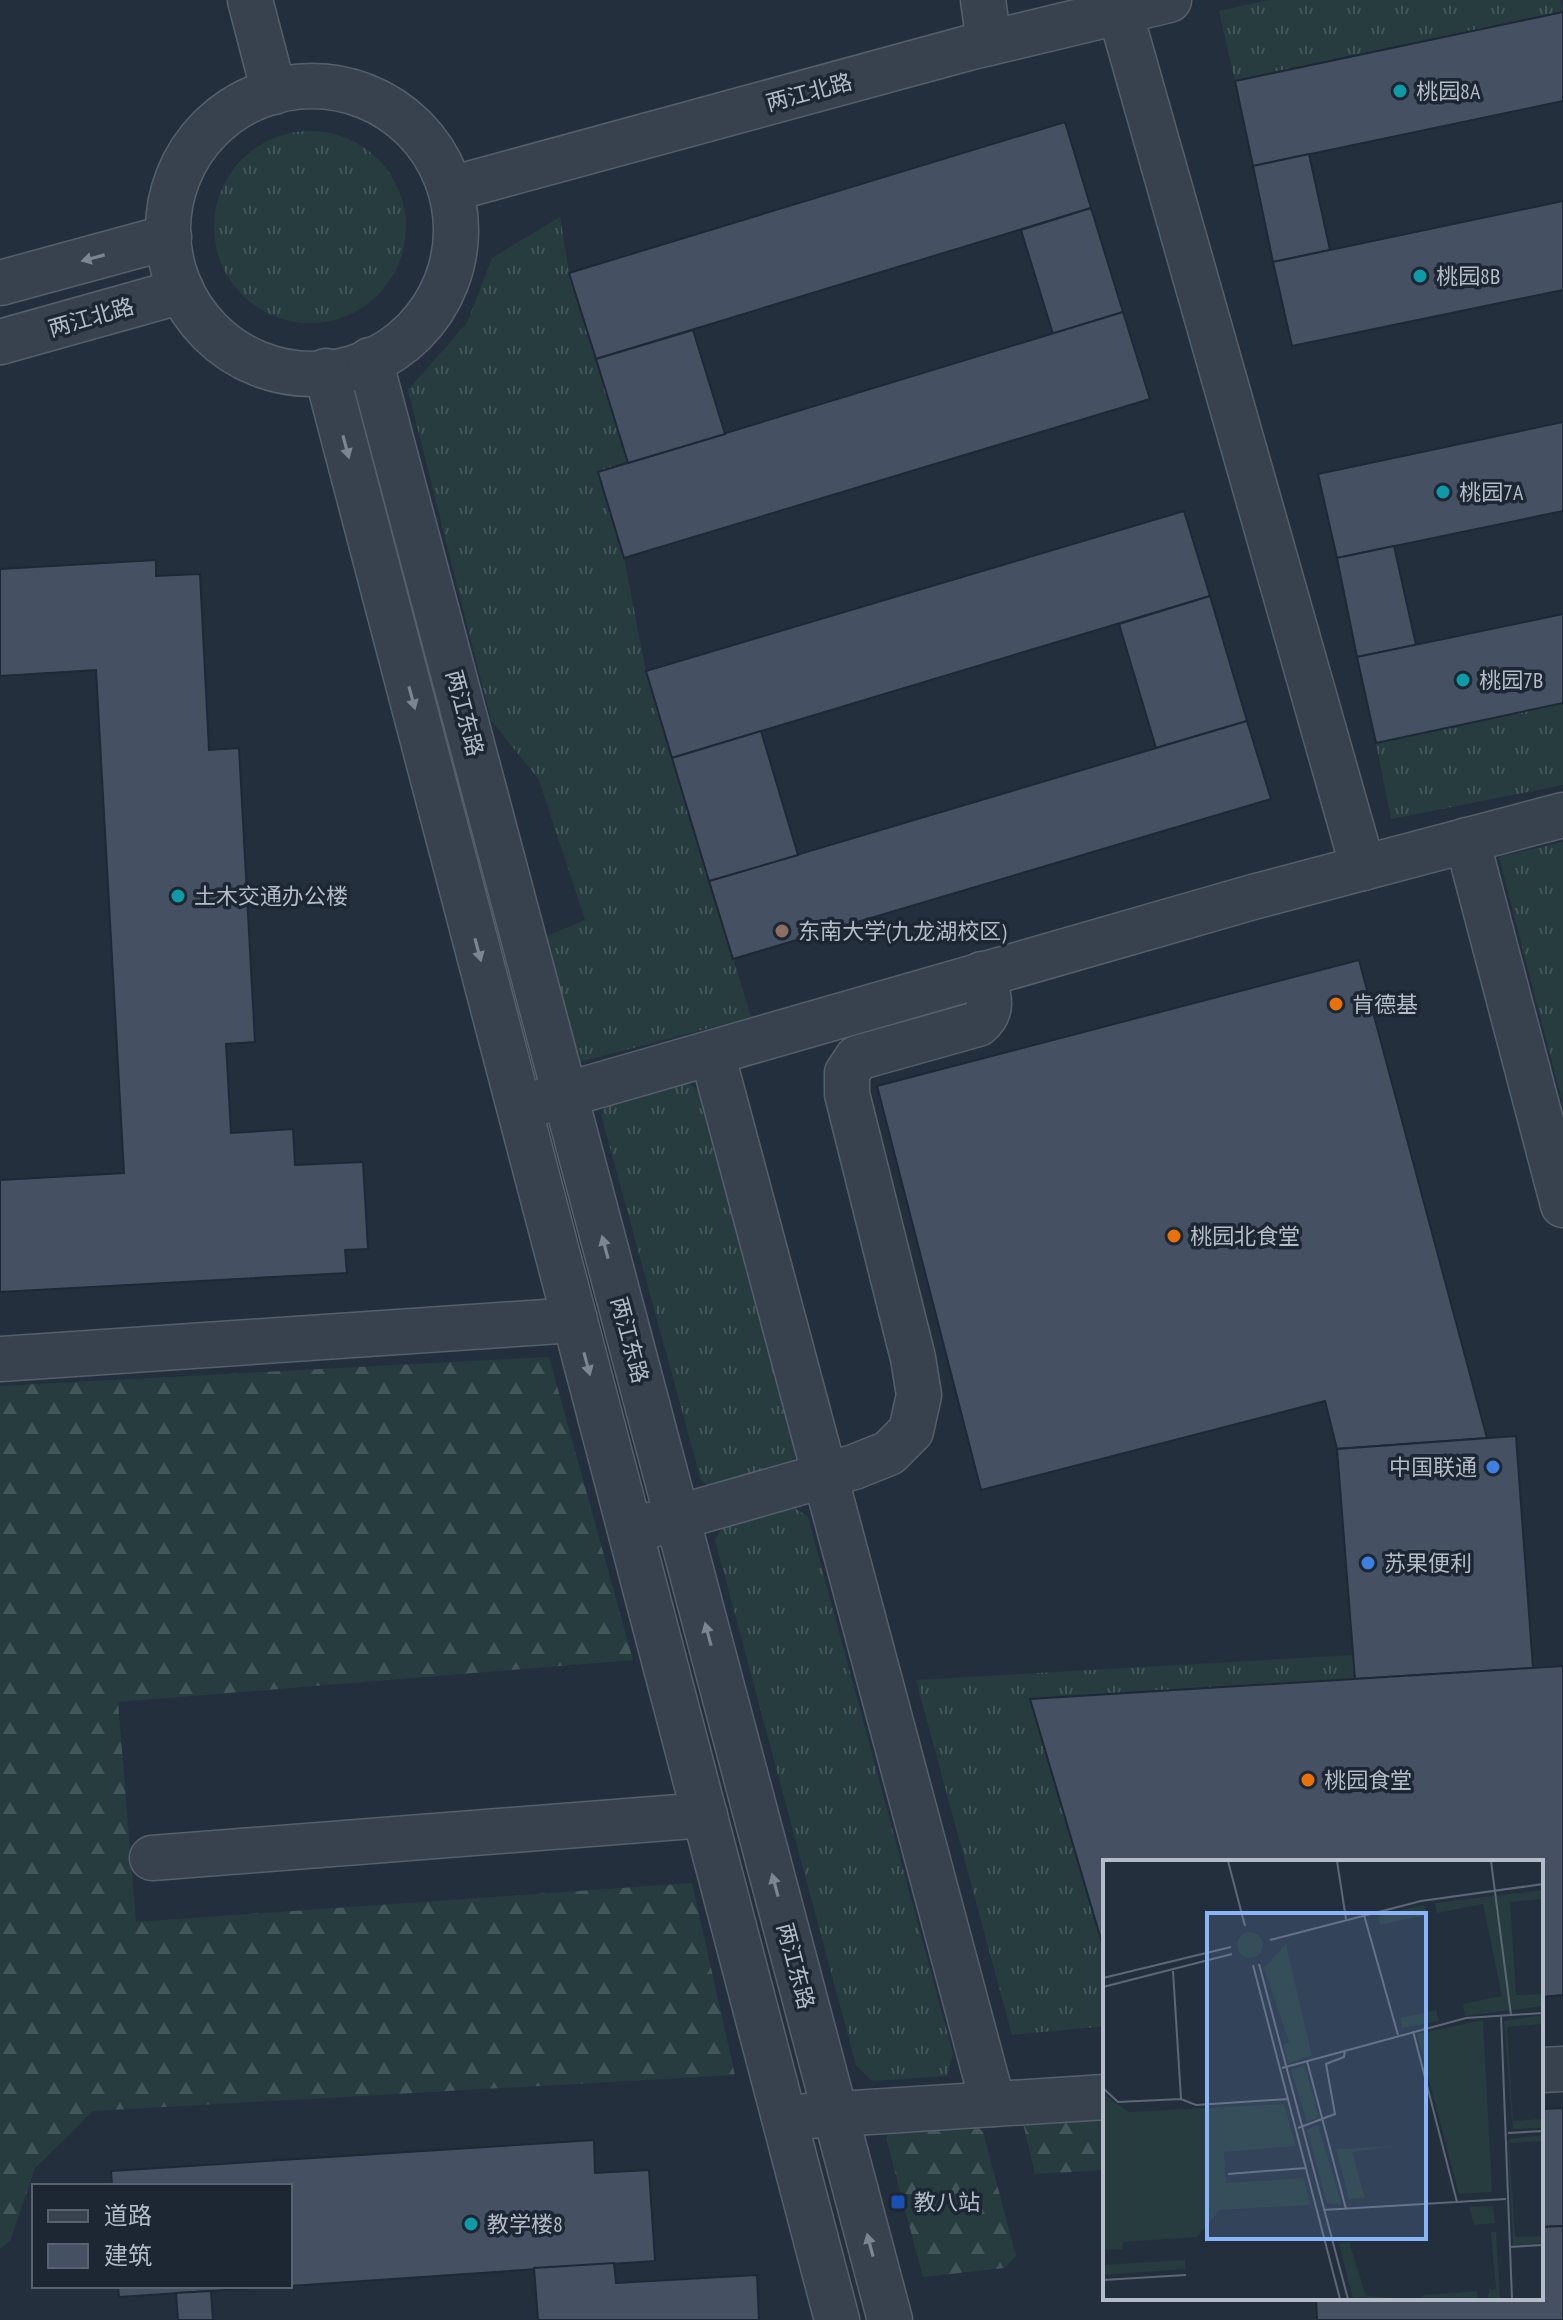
<svg xmlns="http://www.w3.org/2000/svg" width="1563" height="2320" font-family="'PT Sans Narrow','Noto Sans SC',sans-serif">
  <style>
    .grass { fill: url(#grass-tufts) }
    .forest { fill: url(#forest-firs) }
    .building { fill: #455162; stroke: #1f2835; stroke-width: 2 }
    .lines { fill: none; stroke-linecap: round; stroke-linejoin: round }
    .minor-casing { stroke: #565f6c; stroke-width: 47 }
    .minor { stroke: #38414e; stroke-width: 44 }
    .oneway { fill: #7c8592 }
    .culture-dot { fill: #0f9aa8; stroke: #1d2633; stroke-width: 3 }
    .education-dot { fill: #8d6e63; stroke: #1d2633; stroke-width: 3 }
    .food-dot { fill: #e8710a; stroke: #1d2633; stroke-width: 3 }
    .shop-dot { fill: #3f7fe0; stroke: #1d2633; stroke-width: 3 }
    .transit-dot { fill: #1a4fb4; stroke: #1d2633; stroke-width: 3 }
    .labels { text-anchor: middle; dominant-baseline: central; stroke-width: 7; stroke-linejoin: round; paint-order: stroke }
    .poi-label { font-size: 22px; fill: #b4bcc9; stroke: #1d2633; text-anchor: start }
    .street-label { font-size: 22px; fill: #b4bcc9; stroke: #1d2633 }
    .inset-road { fill: none; stroke: #5e6776; stroke-width: 2 }
    .view { fill: #8ab4f8; fill-opacity: 0.15; stroke: #8ab4f8; stroke-width: 4 }
    .inset-edge { fill: none; stroke: #b4bcc9; stroke-width: 4 }
  </style>
  <defs>
    <pattern id="grass-tufts" width="24" height="20" patternUnits="userSpaceOnUse" patternTransform="scale(2)"><rect width="24" height="20" fill="#263c3f"/><path d="M3 7l-1-3M5 7V3M7 7l1-3M15 17l-1-3M17 17v-4M19 17l1-3" fill="none" stroke="#435659"/></pattern>
    <pattern id="forest-firs" width="22" height="20" patternUnits="userSpaceOnUse" patternTransform="scale(2)"><rect width="22" height="20" fill="#263c3f"/><path d="M5 1l3.5 6h-7zM16 11l3.5 6h-7z" fill="#435659"/></pattern>
  </defs>
  <rect width="100%" height="100%" fill="#242f3e"/>
  <g class="grass">
    <path d="M1269,0H1561L1563,12L1235,81L1219,11Z"/>
    <circle cx="310" cy="227" r="96"/>
    <path d="M560,217L569,273L628,463L598,473L624,558L646,672L751,1017L576,1063L540,939L585,920L539,780L491,720L408,390L467,323L492,258Z"/>
    <path d="M1563,703V785L1391,819L1376,743Z"/>
    <path d="M1563,842V1104L1499,857Z"/>
    <path d="M685,1082L699,1090L797,1453L791,1464L709,1486L701,1480L601,1115L607,1103Z"/>
    <path d="M792,1506L808,1517L953,2054L947,2076L872,2081L856,2065L715,1540L724,1526Z"/>
    <path d="M1353,1655L1355,1679L1030,1699L1105,1953V2026L1012,2035L916,1680Z"/>
  </g>
  <g class="forest">
    <path d="M549,1357L633,1660L118,1702L136,1922L692,1883L735,2075L93,2111L35,2168L10,2241L0,2249V1386Z"/>
    <path d="M1105,2110V2170L1035,2174L1021,2115Z"/>
    <path d="M972,2122L983,2132L1016,2256L1004,2268L923,2277L886,2138L892,2127Z"/>
  </g>
  <g class="building">
    <path d="M1563,12V101L1253,166L1235,81Z"/>
    <path d="M1065,122L1091,208L596,359L569,273Z"/>
    <path d="M1309,154L1330,250L1273,262L1253,166Z"/>
    <path d="M1563,201V290L1292,346L1273,262Z"/>
    <path d="M1091,208L1123,312L1053,334L1021,230Z"/>
    <path d="M1123,312L1150,399L624,558L598,472Z"/>
    <path d="M693,330L725,434L628,463L596,359Z"/>
    <path d="M1563,422V511L1337,558L1318,474Z"/>
    <path d="M1184,511L1210,596L672,758L646,671Z"/>
    <path d="M1394,546L1416,645L1357,657L1337,558Z"/>
    <path d="M156,560V576L200,574L209,750L239,748L255,1042L226,1044L231,1133L293,1129L295,1165L363,1162L368,1249L345,1250L347,1273L0,1292V1180L124,1173L96,670L0,676V569Z"/>
    <path d="M1210,596L1247,721L1156,748L1119,624Z"/>
    <path d="M1563,614V703L1376,743L1357,657Z"/>
    <path d="M1247,721L1271,799L733,959L709,881Z"/>
    <path d="M761,731L798,855L709,881L672,758Z"/>
    <path d="M1359,960L1487,1438L1337,1449L1325,1401L981,1490L877,1086Z"/>
    <path d="M1516,1436L1533,1668L1355,1679L1337,1449Z"/>
    <path d="M1563,1666V1995L1541,1997V1862H1105V1953L1030,1699Z"/>
    <path d="M1563,2108V2226L1541,2227V2109Z"/>
    <path d="M594,2140L595,2173L649,2170L655,2261L290,2286V2186H112L111,2171Z"/>
    <path d="M1563,2226V2320H1317L1316,2298H1541V2227Z"/>
    <path d="M614,2263L616,2283L757,2275L759,2320H538L534,2268Z"/>
    <path d="M118,2286H285L119,2297Z"/>
    <path d="M211,2291L213,2320H178L176,2293Z"/>
  </g>
  <g class="lines">
    <defs>
      <g id="minor">
        <path d="M250,0L274,92"/>
        <path d="M983,0L989,43"/>
        <path d="M1120,12L1363,868"/>
        <circle cx="312" cy="230" r="144"/>
        <path d="M451,189L968,48L1169,0"/>
        <path d="M0,283L169,237"/>
        <path d="M0,342L182,291"/>
        <path d="M370,360L890,2320"/>
        <path d="M326,371L837,2320"/>
        <path d="M1467,840L1563,1205"/>
        <path d="M712,1053L993,2104"/>
        <path d="M537,1103L1253,897L1563,815"/>
        <path d="M0,1359L575,1320"/>
        <path d="M648,1526L854,1467L889,1453L911,1431L919,1395L913,1358L847,1094V1073L857,1058L978,1024C996,1009 988,994 982,974"/>
        <path d="M152,1858L705,1815"/>
        <path d="M1541,2070L1563,2069"/>
        <path d="M807,2116L1105,2097"/>
      </g>
    </defs>
    <use href="#minor" class="minor-casing"/>
    <use href="#minor" class="minor"/>
  </g>
  <defs><path id="oneway-solid" d="M-6-.8H1V-3.2L6.5 0L1 3.2V.8H-6Z" transform="scale(2)"/></defs>
  <g class="oneway">
    <use href="#oneway-solid" transform="translate(93 258) rotate(165)"/>
    <use href="#oneway-solid" transform="translate(346 447) rotate(75)"/>
    <use href="#oneway-solid" transform="translate(412 698) rotate(75)"/>
    <use href="#oneway-solid" transform="translate(478 950) rotate(75)"/>
    <use href="#oneway-solid" transform="translate(605 1247) rotate(-105)"/>
    <use href="#oneway-solid" transform="translate(587 1364) rotate(75)"/>
    <use href="#oneway-solid" transform="translate(708 1634) rotate(-105)"/>
    <use href="#oneway-solid" transform="translate(775 1885) rotate(-105)"/>
    <use href="#oneway-solid" transform="translate(870 2245) rotate(-105)"/>
  </g>
  <g class="culture-dot">
    <circle cx="1400" cy="91" r="8"/>
    <circle cx="1420" cy="276" r="8"/>
    <circle cx="1443" cy="492" r="8"/>
    <circle cx="1463" cy="680" r="8"/>
    <circle cx="178" cy="896" r="8"/>
    <circle cx="471" cy="2224" r="8"/>
  </g>
  <circle class="education-dot" cx="782" cy="931" r="8"/>
  <g class="food-dot">
    <circle cx="1336" cy="1004" r="8"/>
    <circle cx="1174" cy="1236" r="8"/>
    <circle cx="1308" cy="1780" r="8"/>
  </g>
  <g class="shop-dot">
    <circle cx="1493" cy="1467" r="8"/>
    <circle cx="1368" cy="1563" r="8"/>
  </g>
  <rect class="transit-dot" x="890" y="2194" width="16" height="16" rx="4"/>
  <g class="labels">
    <g class="poi-label">
      <text x="1416" y="91">桃园8A</text>
      <text x="1436" y="276">桃园8B</text>
      <text x="1459" y="492">桃园7A</text>
      <text x="1479" y="680">桃园7B</text>
      <text x="194" y="896">土木交通办公楼</text>
      <text x="798" y="931">东南大学(九龙湖校区)</text>
      <text x="1352" y="1004">肯德基</text>
      <text x="1190" y="1236">桃园北食堂</text>
      <text x="1477" y="1467" text-anchor="end">中国联通</text>
      <text x="1384" y="1563">苏果便利</text>
      <text x="1324" y="1780">桃园食堂</text>
      <text x="914" y="2202">教八站</text>
      <text x="487" y="2224">教学楼8</text>
    </g>
    <g class="street-label">
      <text transform="translate(809 92) rotate(-15)">两江北路</text>
      <text transform="translate(91 317) rotate(-16)">两江北路</text>
      <text transform="translate(465 713) rotate(75)">两江东路</text>
      <text transform="translate(630 1340) rotate(75)">两江东路</text>
      <text transform="translate(796 1966) rotate(75)">两江东路</text>
    </g>
  </g>
  <g transform="translate(1103 1860)">
    <rect width="440" height="440" fill="#242f3e"/>
    <path d="M440,30V39L407,42L413,135L440,134V146L362,156L360,144L399,136L380,44L334,53L332,43ZM321,45L324,55L277,65L275,55ZM134 85a13 13 0 1 1 26 0a13 13 0 1 1-26 0ZM183,84L209,196L185,203L180,185L186,182L161,108ZM333,150L336,161L299,168L297,158ZM439,155V164L404,167L410,261L440,259V268L410,269L401,161ZM380,160L389,332L356,334L314,174ZM202,206L216,257L204,262L188,210ZM215,265L238,342L237,345L224,343L204,270ZM440,275V281L406,283L412,377L440,376V383L410,385L405,279ZM294,286L249,292L262,338L246,339L233,289ZM388,372H393L397,439L385,438L386,430L393,429Z" fill="#263c3f"/>
    <path d="M0,234L26,252L181,244L193,286L121,292L123,323L201,318L207,345L117,350L94,377L20,382L19,389L0,390ZM390,346L392,363L371,365L366,347ZM246,382L263,436L302,439H250L236,384ZM82,400V409L0,415V405ZM374,431L375,439H319L321,435Z" fill="#263c3f"/>
    <path class="inset-road" d="M125,1L142,66M234,1L243,59M388,1L408,155M261,55L295,175M167,80L318,41L440,24M156,104L245,439M150,105L237,439M70,111L78,239M0,118L128,87M0,127L129,94M398,155L409,439M310,171L354,342M204,201L243,349M179,208L363,158L440,153M0,228L15,242L78,239L93,245L185,239M195,268L232,254L223,204L241,197L242,190M405,273L440,271M125,314L203,308M220,350L403,339M406,387L440,385M0,420L83,415"/>
    <path class="view" d="M104,53H323V379H104Z"/>
    <rect width="440" height="440" class="inset-edge"/>
  </g>
  <rect x="32" y="2184" width="260" height="104" fill="#1d2633" stroke="#59626f" stroke-width="2"/>
  <rect x="48" y="2210" width="40" height="12" fill="#38414e" stroke="#59626f" stroke-width="2"/>
  <text x="104" y="2224" font-size="24" fill="#b4bcc9">道路</text>
  <rect x="48" y="2244" width="40" height="24" fill="#455162" stroke="#59626f" stroke-width="2"/>
  <text x="104" y="2264" font-size="24" fill="#b4bcc9">建筑</text>
</svg>
